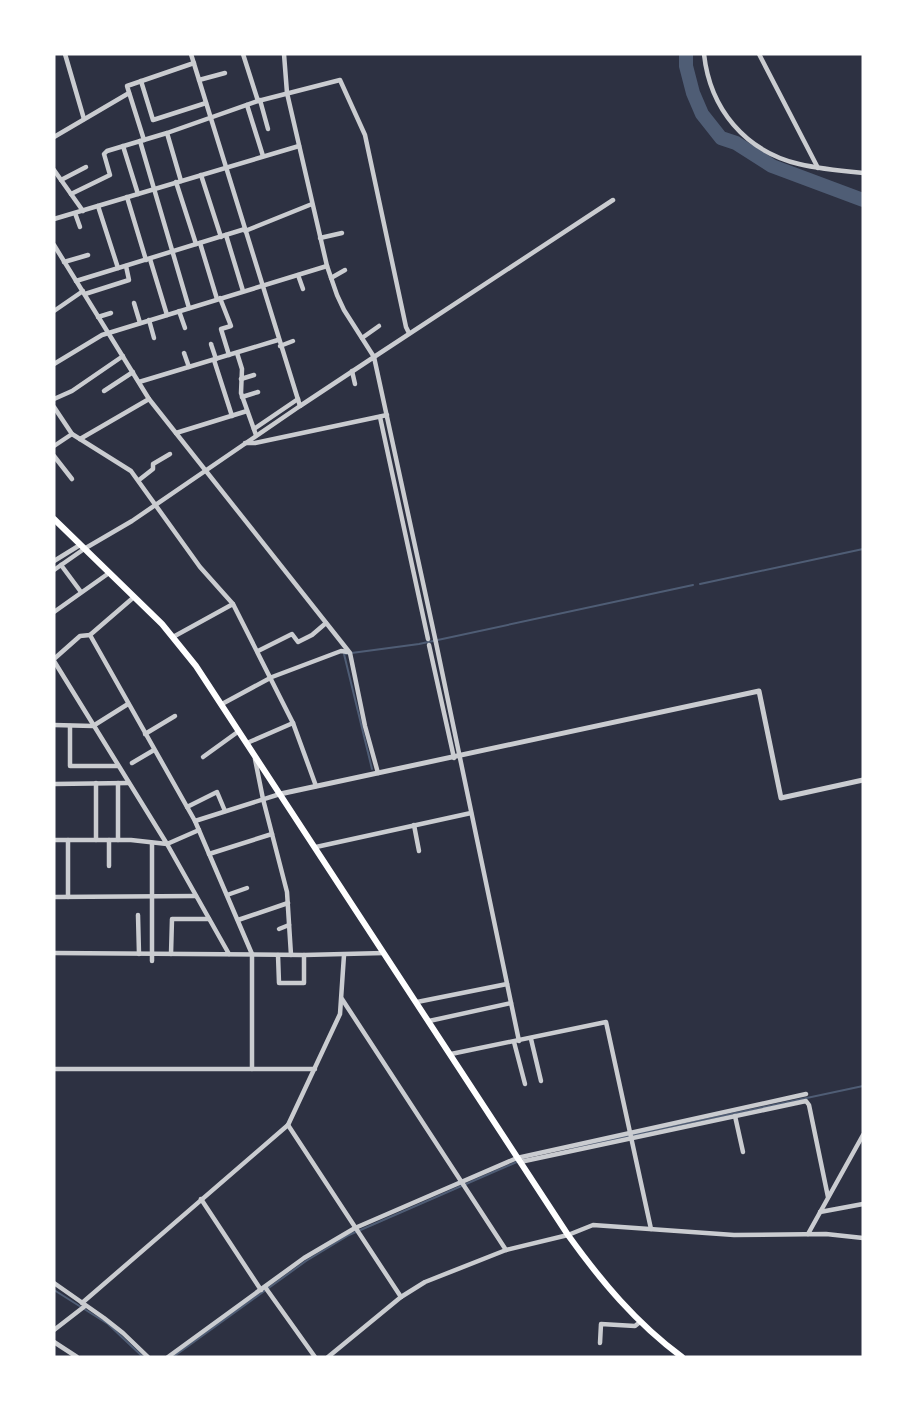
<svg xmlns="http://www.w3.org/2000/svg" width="917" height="1411" font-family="'Golos Text',sans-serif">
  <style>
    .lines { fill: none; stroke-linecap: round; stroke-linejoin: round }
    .stream { stroke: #4f5d75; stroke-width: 2 }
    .river { stroke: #4f5d75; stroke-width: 14 }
    .minor { stroke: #caccd0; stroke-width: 4.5 }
    .tertiary { stroke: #caccd0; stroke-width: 5 }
    .secondary { stroke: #fff; stroke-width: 6 }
  </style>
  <rect width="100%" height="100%" fill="#2d3142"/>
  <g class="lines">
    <g class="stream">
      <path d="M700,584L863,549"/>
      <path d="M372,769L344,654L419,644L693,585"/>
      <path d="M571,1148L863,1086"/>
      <path d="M54,1290L108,1324L143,1357"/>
      <path d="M173,1357L306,1261L349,1235L519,1161"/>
    </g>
    <path class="river" d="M686,54V66L693,93L702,114L721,138L736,143L772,166L863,200"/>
    <g class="minor">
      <path d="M65,54L84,119"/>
      <path d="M243,54L258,101"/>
      <path d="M284,54L287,93L327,266L337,295L344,310L374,357L613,200"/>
      <path d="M704,54C710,109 745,151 799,164C820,169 842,171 863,173"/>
      <path d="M759,54L818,168"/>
      <path d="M199,80L225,73"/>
      <path d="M141,81L153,120L206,103"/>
      <path d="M260,100L268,129"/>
      <path d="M247,105L263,156"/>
      <path d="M167,133L181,181"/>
      <path d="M54,137L129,93"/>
      <path d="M144,140L127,86L194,63"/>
      <path d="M140,141L189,308"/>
      <path d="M123,146L138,194"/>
      <path d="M54,170L83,211"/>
      <path d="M201,175L221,237"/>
      <path d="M61,180L86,167"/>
      <path d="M176,182L196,244"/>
      <path d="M71,194L110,175L104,154L107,151L167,133L258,101L340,80L365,135L406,327L409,333"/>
      <path d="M127,197L146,260"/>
      <path d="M98,206L118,268"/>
      <path d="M75,213L80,227"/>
      <path d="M54,219L299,146"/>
      <path d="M245,231L312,204"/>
      <path d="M226,235L243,291"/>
      <path d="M320,238L342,233"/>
      <path d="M200,243L217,299"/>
      <path d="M54,245L149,399L350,653L365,726L378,773"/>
      <path d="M150,259L167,315"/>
      <path d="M64,262L88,255"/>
      <path d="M298,275L303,289"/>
      <path d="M331,278L345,270"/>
      <path d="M76,281L245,229"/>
      <path d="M85,294L129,280L126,266"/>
      <path d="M220,298L231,326L221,329L229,355"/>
      <path d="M134,303L140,323"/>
      <path d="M54,311L83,291"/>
      <path d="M179,311L185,328"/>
      <path d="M98,317L111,313"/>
      <path d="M149,320L154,338"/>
      <path d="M362,338L379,326"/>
      <path d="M211,344L216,359"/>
      <path d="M280,346L293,341"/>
      <path d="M184,353L189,367"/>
      <path d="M237,353L242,369L241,393L256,435"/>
      <path d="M214,360L232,416"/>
      <path d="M54,364L102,335L327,266"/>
      <path d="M352,371L355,384"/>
      <path d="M241,379L254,375"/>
      <path d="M139,382L278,340"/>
      <path d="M104,391L133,372"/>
      <path d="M242,397L258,392"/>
      <path d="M54,399L72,391L123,356"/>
      <path d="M300,406L374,357L435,638L519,1041"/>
      <path d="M54,407L72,434L131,471L200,567L233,604L293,723L316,786"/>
      <path d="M380,417L428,639"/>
      <path d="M254,429L298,399"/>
      <path d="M176,433L247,411"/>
      <path d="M80,439L149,399"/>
      <path d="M245,443H255L387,415"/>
      <path d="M54,446L72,434"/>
      <path d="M54,456L72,479"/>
      <path d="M139,480L153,469V464L170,454"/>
      <path d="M54,561L80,545"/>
      <path d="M61,565L81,592"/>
      <path d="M54,570L84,549L132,521L300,406L191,54"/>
      <path d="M134,597L90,635L195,821L252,954V1069"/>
      <path d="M54,612L109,573"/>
      <path d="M173,637L233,604"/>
      <path d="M429,645L454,758"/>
      <path d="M258,651L292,634L298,642L312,635L326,623"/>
      <path d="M54,659L80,636L90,635"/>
      <path d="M54,661L167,844L229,954"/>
      <path d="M222,704L272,677L341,651L348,652"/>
      <path d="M54,725L93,726L128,704"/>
      <path d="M70,726V766H118"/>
      <path d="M145,734L175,716"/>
      <path d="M247,743L293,723"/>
      <path d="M203,757L239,731"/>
      <path d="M255,759L263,799L287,892L291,955"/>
      <path d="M132,763L154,750"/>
      <path d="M118,783V840"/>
      <path d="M54,784L128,783"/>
      <path d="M187,807L217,792L225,811"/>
      <path d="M195,821L280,794"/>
      <path d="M414,825L419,851"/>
      <path d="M54,840H131L167,844L199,830"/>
      <path d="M96,840V783"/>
      <path d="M109,840V866"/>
      <path d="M152,843V961"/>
      <path d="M316,847L471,813"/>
      <path d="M209,854L272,834"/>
      <path d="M227,895L247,888"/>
      <path d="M54,897L196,896"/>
      <path d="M68,897V840"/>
      <path d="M138,915L139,954"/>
      <path d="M238,920L288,903"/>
      <path d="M279,929L289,925"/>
      <path d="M54,953L304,955L384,953"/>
      <path d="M171,954L172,919H209"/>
      <path d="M278,955L279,983H304V955"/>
      <path d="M342,999L506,1250"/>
      <path d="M417,1002L507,984"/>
      <path d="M429,1021L511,1003"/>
      <path d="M531,1039L541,1081"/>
      <path d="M514,1042L525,1084"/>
      <path d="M451,1054L606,1022L651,1229"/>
      <path d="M54,1069H315"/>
      <path d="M735,1116L743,1152"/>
      <path d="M288,1125L401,1297"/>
      <path d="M520,1162L806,1101L809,1105L828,1197"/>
      <path d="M201,1199L261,1290"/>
      <path d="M820,1212L863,1204"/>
      <path d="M808,1234L863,1135"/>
      <path d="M54,1283L104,1318L123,1333L148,1357"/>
      <path d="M265,1287L315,1357"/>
      <path d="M82,1303L288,1125L340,1014L344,955"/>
      <path d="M54,1330L85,1306"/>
      <path d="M54,1342L77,1357"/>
      <path d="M600,1343L601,1324L635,1326L640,1322"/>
      <path d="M168,1357L304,1258L355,1228L517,1158L806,1094"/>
      <path d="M328,1357L401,1297L425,1282L506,1250L568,1235L593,1225L734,1235L826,1234L863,1238"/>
    </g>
    <path class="tertiary" d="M280,794L759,691L781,798L863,780"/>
    <path class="secondary" d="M54,519L162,624L196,666L568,1235C601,1281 636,1323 682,1357"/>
  </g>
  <rect width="917" height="1411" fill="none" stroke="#ffffff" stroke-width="111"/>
</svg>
